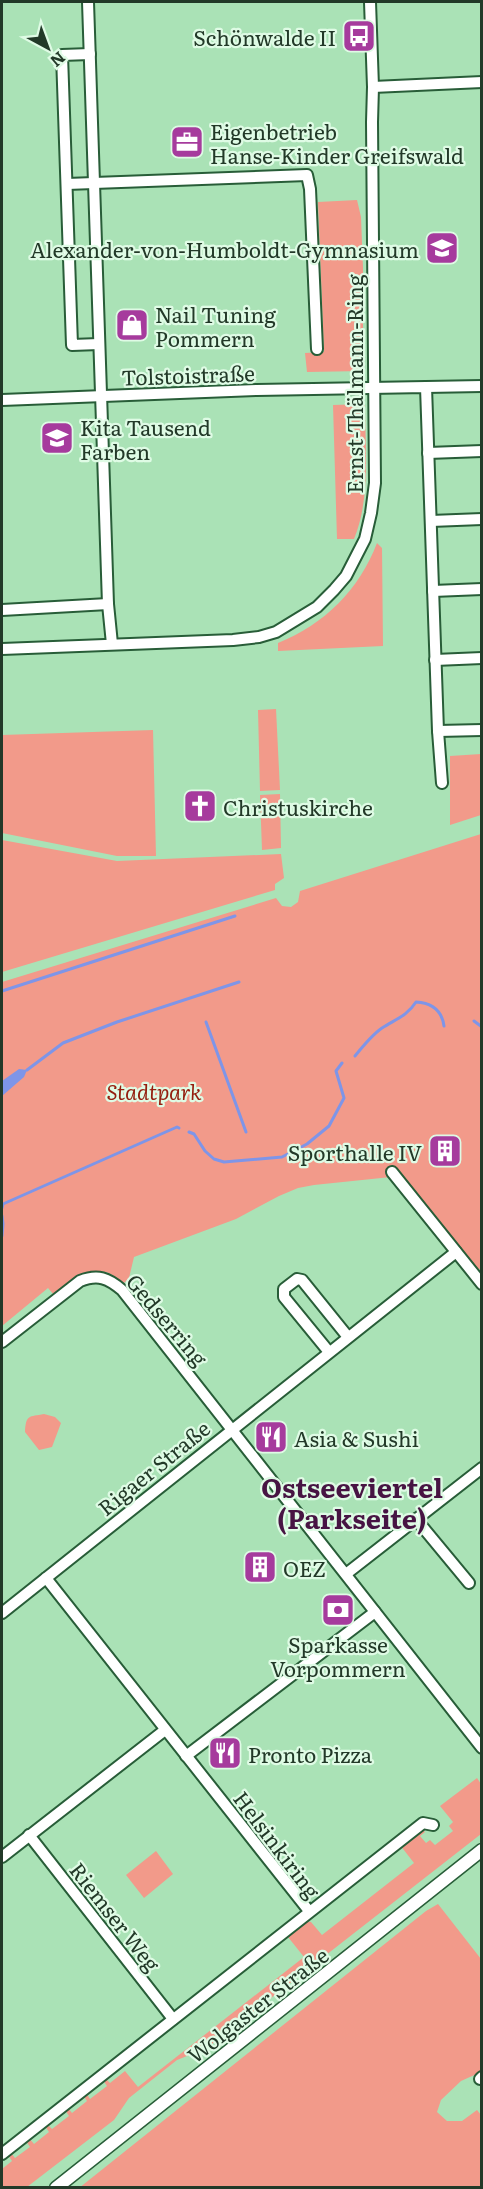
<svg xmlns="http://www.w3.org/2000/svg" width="483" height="2189" font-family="Literata,serif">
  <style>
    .green { fill: #f29a8a }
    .water { fill: #7e95e8 }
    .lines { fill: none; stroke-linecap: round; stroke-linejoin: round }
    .stream { stroke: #7e95e8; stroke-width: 3 }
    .minor-casing { stroke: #285d38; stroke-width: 14 }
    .major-casing { stroke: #285d38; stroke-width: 15 }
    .minor { stroke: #fff; stroke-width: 10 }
    .major { stroke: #fff; stroke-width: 12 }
    .labels { text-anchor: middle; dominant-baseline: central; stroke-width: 4.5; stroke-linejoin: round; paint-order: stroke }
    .poi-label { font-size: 21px; fill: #223928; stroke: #dffbe5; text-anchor: start }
    .street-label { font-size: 21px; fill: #223928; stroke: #dffbe5 }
    .park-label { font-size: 21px; font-style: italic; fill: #941f0f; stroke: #dffbe5 }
    .district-label { font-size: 27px; font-weight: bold; fill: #471443; stroke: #dffbe5 }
  </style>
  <rect width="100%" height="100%" fill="#aae2b6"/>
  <g class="green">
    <path d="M357,200L361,217L363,268V371L307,372L305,353L324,352L318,202Z"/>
    <path d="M365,404C365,447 371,498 354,539H337L333,405Z"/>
    <path d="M377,543L382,548L383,646L278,651V643C325,624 359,590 377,543Z"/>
    <path d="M276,709L280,790L260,791L258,710Z"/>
    <path d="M153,730L156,856H117L2,833V735Z"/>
    <path d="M481,754V815L450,825V756Z"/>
    <path d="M280,794L281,848L262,850L260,795Z"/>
    <path d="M481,834V1268L477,1271L395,1167L391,1177L314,1185L298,1188L279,1196L236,1219L134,1257L129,1278L123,1284C100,1257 75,1279 54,1295L48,1288L2,1326V982L276,898L282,906L291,907L298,902L300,891Z"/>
    <path d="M2,840L117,861L281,854L284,878L275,884V890L2,972Z"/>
    <path d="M44,1414L55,1417L61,1423L52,1447L39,1450L25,1432C26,1414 29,1417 44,1414Z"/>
    <path d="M477,1778L481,1784V1834L207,2048L177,2060L129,2098L114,2120L27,2187L2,2188V2169L12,2161L8,2155L11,2153L15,2158L30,2147L26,2141L29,2138L34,2144L49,2132L45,2126L47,2124L52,2129L69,2116L65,2110L68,2108L72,2113L87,2101L83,2095L86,2093L90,2099L107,2086L103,2080L105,2078L110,2083L125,2071L138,2087L304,1957L288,1937L298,1929L296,1926L305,1921L311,1922L322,1935L414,1863L400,1845L423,1830L425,1832L420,1836L426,1843L430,1840L435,1845L453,1831L449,1826L453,1822L440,1806Z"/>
    <path d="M156,1851L173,1874L144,1898L126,1875Z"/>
    <path d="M438,1904L481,1959V2072L461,2081L441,2100L437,2112L447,2121H462L477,2110L481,2115V2187L79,2188L426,1911Z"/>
  </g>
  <path class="water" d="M19,1069L27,1070L24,1077L2,1096V1081Z"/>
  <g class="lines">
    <g class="stream">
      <path d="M2,991L235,916"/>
      <path d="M474,1021L482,1027"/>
      <path d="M206,1022L246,1132"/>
      <path d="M355,1056C363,1046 372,1035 382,1028C396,1019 407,1016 416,1002C432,1003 442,1011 444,1026"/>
      <path d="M27,1070L63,1043L117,1022L239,982"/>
      <path d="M189,1132L194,1134L205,1151L214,1159L224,1162L282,1157L307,1144L329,1126L344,1098L336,1071L342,1063"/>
      <path d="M2,1208L3,1204L177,1127L179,1128"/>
      <path d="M2,1216L3,1224L2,1236"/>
    </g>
    <defs>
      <g id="minor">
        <path d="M88,2L108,604L112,644"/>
        <path d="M90,54L62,55L72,345L99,344"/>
        <path d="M373,87L482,82"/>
        <path d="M67,184L307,175L310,189L317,349"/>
        <path d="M426,387L482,386"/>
        <path d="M2,400L257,390L426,387L438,731L442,783"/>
        <path d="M428,453L482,451"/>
        <path d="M431,521L482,519"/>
        <path d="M433,591L482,589"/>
        <path d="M2,610L108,604"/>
        <path d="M2,649L233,640L259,637L276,632L317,607L334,590L346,576L365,539L371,513L375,483L372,122L373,87L370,2"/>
        <path d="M435,660L482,658"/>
        <path d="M438,731L482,730"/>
        <path d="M392,1172L482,1284"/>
        <path d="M2,1342L80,1281C98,1274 108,1278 122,1290L482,1748"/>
        <path d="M329,1352L284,1297V1289L297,1279L302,1280L348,1337"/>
        <path d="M416,1519L469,1583"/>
        <path d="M346,1574L482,1468"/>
        <path d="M46,1578L309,1911"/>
        <path d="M2,1613L456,1252"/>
        <path d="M186,1756L375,1612"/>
        <path d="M29,1835L173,2019"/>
        <path d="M2,1857L165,1730"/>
        <path d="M480,2079L482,2077"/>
        <path d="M2,2154L423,1823L433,1825"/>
      </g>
      <path id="major" d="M56,2188L482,1850"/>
    </defs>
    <use href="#minor" class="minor-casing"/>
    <use href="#major" class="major-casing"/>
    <use href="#minor" class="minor"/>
    <use href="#major" class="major"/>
  </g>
  <defs>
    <symbol id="bus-square" viewBox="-11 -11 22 22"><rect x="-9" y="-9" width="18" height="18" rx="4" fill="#a63b9d" stroke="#dffbe5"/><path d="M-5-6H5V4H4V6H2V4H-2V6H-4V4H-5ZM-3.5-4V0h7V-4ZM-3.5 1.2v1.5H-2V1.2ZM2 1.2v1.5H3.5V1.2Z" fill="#fff"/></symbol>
    <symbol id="office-square" viewBox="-11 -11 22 22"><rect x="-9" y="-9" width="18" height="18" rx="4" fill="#a63b9d" stroke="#dffbe5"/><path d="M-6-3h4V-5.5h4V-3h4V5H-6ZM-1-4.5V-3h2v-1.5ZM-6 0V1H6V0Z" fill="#fff"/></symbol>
    <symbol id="school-square" viewBox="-11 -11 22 22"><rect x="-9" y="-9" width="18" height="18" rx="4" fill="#a63b9d" stroke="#dffbe5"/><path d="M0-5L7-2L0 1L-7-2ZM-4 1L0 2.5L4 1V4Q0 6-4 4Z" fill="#fff"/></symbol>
    <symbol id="shop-square" viewBox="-11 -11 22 22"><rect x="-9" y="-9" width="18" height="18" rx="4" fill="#a63b9d" stroke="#dffbe5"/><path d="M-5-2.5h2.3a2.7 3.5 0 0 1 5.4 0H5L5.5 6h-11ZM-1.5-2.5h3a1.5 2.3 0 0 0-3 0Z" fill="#fff"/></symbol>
    <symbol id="church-square" viewBox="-11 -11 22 22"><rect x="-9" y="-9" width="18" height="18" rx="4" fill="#a63b9d" stroke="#dffbe5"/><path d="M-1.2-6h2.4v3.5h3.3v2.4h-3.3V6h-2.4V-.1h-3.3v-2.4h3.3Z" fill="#fff"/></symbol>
    <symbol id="building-square" viewBox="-11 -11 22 22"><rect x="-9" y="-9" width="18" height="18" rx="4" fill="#a63b9d" stroke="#dffbe5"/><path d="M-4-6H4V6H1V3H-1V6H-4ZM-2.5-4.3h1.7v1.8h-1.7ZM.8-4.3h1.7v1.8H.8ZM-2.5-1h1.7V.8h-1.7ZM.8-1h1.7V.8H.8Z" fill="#fff"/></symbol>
    <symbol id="restaurant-square" viewBox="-11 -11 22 22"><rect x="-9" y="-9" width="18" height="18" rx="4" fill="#a63b9d" stroke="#dffbe5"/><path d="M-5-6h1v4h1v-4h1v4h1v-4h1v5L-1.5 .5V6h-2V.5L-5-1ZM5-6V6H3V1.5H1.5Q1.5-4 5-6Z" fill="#fff"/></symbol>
    <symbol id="bank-square" viewBox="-11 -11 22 22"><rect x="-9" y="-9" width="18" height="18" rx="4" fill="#a63b9d" stroke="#dffbe5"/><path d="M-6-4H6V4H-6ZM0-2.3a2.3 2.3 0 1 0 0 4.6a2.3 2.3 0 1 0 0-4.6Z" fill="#fff"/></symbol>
  </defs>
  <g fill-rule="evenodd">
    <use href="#bus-square" x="340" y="17" width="38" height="38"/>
    <use href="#office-square" x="168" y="123" width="38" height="38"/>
    <use href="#school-square" x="423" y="229" width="38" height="38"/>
    <use href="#shop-square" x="113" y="306" width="38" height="38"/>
    <use href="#school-square" x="38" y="419" width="38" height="38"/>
    <use href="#church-square" x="181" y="787" width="38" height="38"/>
    <use href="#building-square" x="426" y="1132" width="38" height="38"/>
    <use href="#restaurant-square" x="252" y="1418" width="38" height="38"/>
    <use href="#building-square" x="241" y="1548" width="38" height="38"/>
    <use href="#bank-square" x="319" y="1591" width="38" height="38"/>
    <use href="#restaurant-square" x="206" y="1734" width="38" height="38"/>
  </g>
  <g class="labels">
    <g class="poi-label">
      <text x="336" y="36" text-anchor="end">Schönwalde II</text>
      <text x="210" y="130">Eigenbetrieb<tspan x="210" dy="24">Hanse-Kinder Greifswald</tspan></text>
      <text x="419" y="248" text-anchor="end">Alexander-von-Humboldt-Gymnasium</text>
      <text x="155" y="313">Nail Tuning<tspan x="155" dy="24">Pommern</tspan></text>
      <text x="80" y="426">Kita Tausend<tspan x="80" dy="24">Farben</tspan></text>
      <text x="223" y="806">Christuskirche</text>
      <text x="422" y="1151" text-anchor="end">Sporthalle IV</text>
      <text x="294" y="1437">Asia &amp; Sushi</text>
      <text x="283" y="1567">OEZ</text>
      <text x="338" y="1643" text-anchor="middle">Sparkasse<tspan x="338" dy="24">Vorpommern</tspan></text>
      <text x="248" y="1753">Pronto Pizza</text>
    </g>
    <g class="street-label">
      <text transform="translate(188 374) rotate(-2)">Tolstoistraße</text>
      <text transform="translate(353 384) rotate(-90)">Ernst-Thälmann-Ring</text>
      <text transform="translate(168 1319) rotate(50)">Gedserring</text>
      <text transform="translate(153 1467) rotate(-39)">Rigaer Straße</text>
      <text transform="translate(278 1844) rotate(53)">Helsinkiring</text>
      <text transform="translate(116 1916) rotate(52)">Riemser Weg</text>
      <text transform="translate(257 2004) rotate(-38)">Wolgaster Straße</text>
    </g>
    <g class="park-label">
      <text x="154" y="1090">Stadtpark</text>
    </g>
    <g class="district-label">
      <text x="352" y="1486">Ostseeviertel<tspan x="352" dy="31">(Parkseite)</tspan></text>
    </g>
  </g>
  <rect width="483" height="2189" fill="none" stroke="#223928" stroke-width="6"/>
  <g transform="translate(48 48) rotate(139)" stroke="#dffbe5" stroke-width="4.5" paint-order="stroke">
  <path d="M0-4.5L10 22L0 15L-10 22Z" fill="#223928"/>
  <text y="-9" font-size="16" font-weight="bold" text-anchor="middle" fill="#223928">N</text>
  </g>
</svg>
